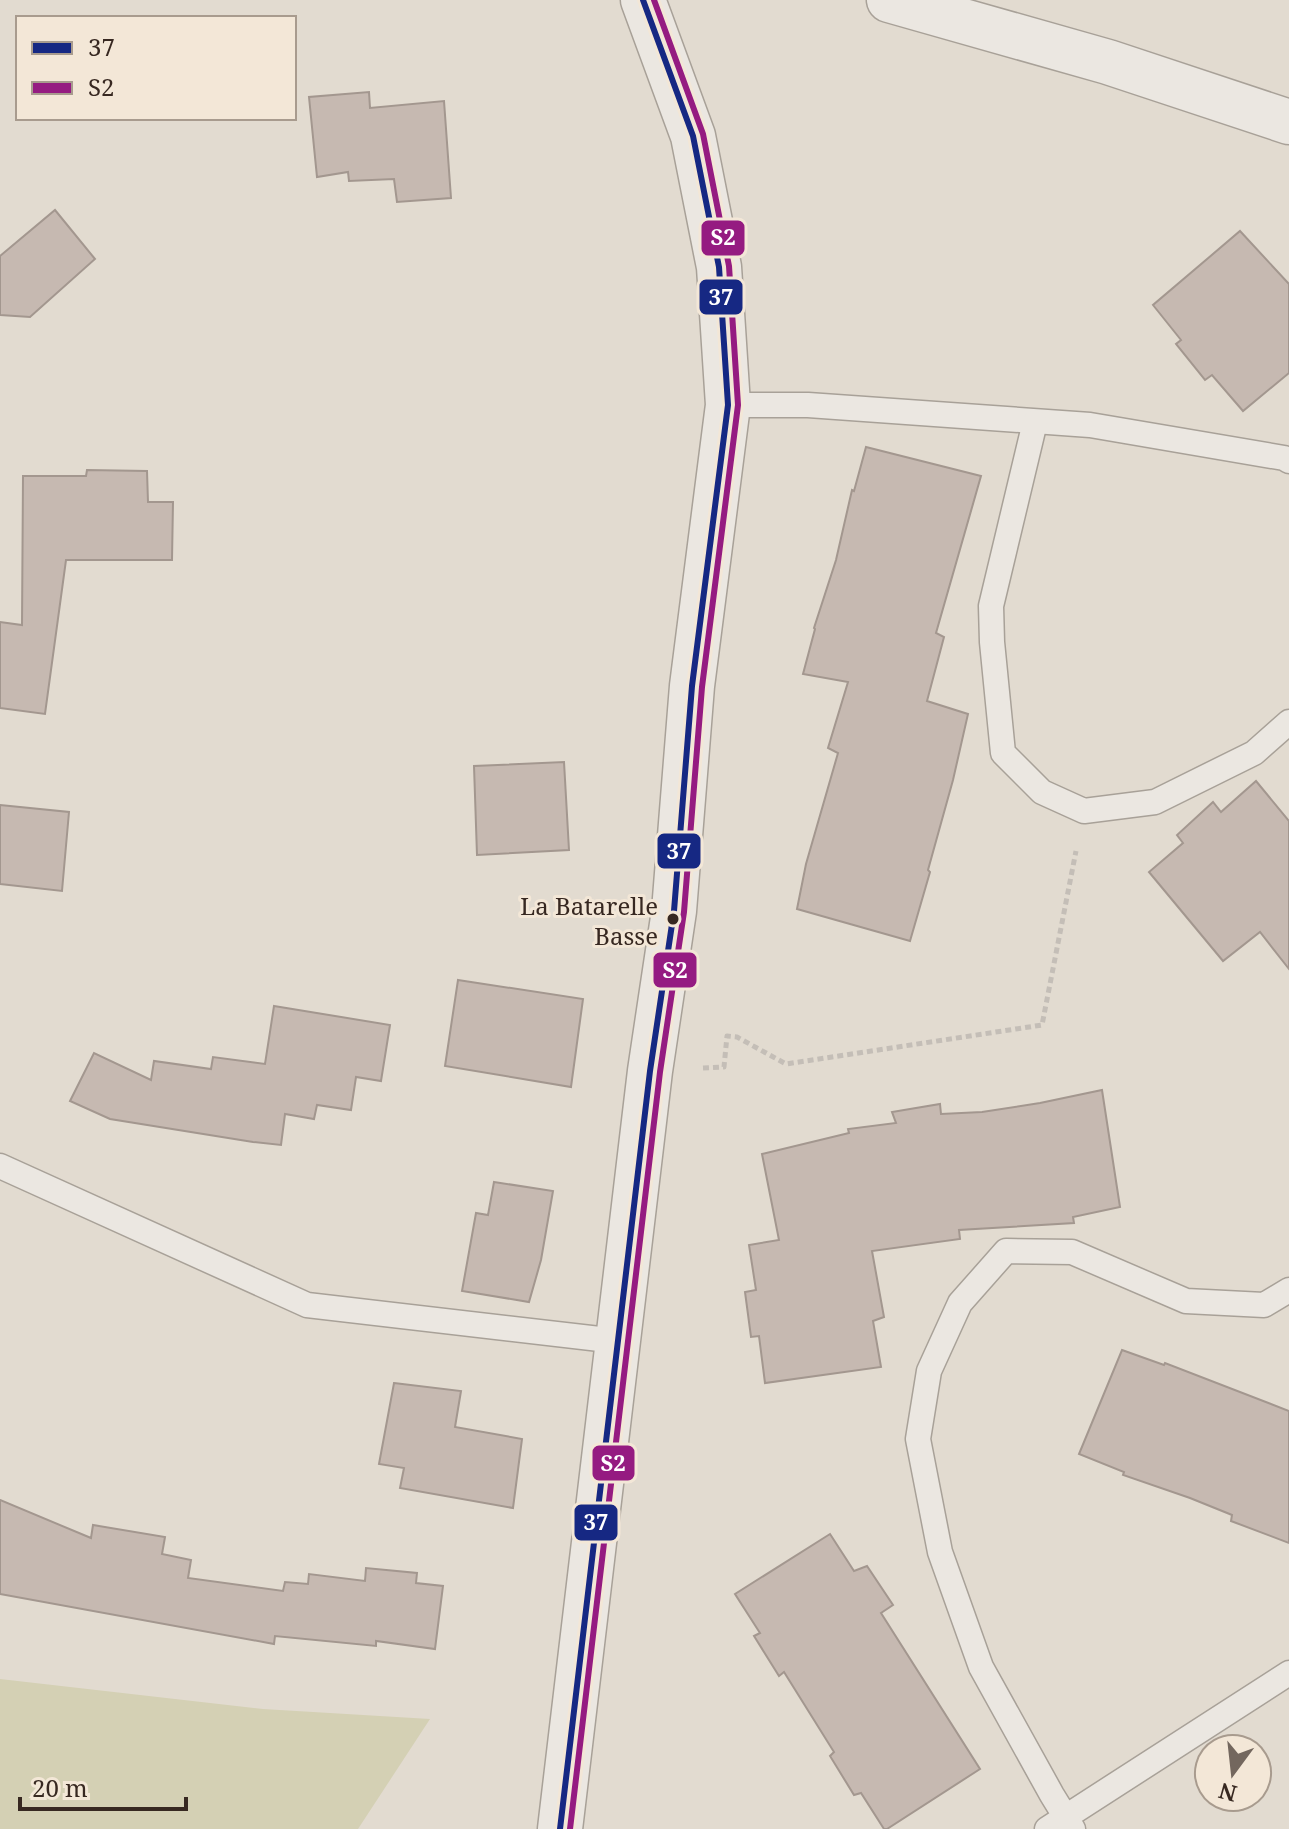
<svg xmlns="http://www.w3.org/2000/svg" width="1289" height="1829" font-family="'Noto Serif',serif">
  <style>
    .green { fill: #d4d0b4 }
    .building { fill: #c6b9b1; stroke: #a3978f; stroke-width: 2 }
    .lines { fill: none; stroke-linecap: round; stroke-linejoin: round }
    .service-casing { stroke: #a8a198; stroke-width: 27 }
    .minor-casing { stroke: #a8a198; stroke-width: 47 }
    .path { stroke: #c4beb7; stroke-width: 5; stroke-dasharray: 6 4; stroke-linecap: butt }
    .service { stroke: #ebe7e1; stroke-width: 24 }
    .minor { stroke: #ebe7e1; stroke-width: 44 }
    .bus-1-casing { stroke: #f3e7d7; stroke-width: 12 }
    .bus-2-casing { stroke: #f3e7d7; stroke-width: 12 }
    .bus-1 { stroke: #162883; stroke-width: 6 }
    .bus-2 { stroke: #951b81; stroke-width: 6 }
    .bus-dot { fill: #372821; stroke: #f3e7d7; stroke-width: 3 }
    .labels { text-anchor: middle; dominant-baseline: central; stroke-width: 6; stroke-linejoin: round; paint-order: stroke }
    .bus-label { font-size: 24px; fill: #372821; stroke: #f3e7d7; text-anchor: end }
    .line-badge { stroke: #f3e7d7; stroke-width: 3 }
    .badge-label { font-size: 22px; text-anchor: middle; font-weight: bold; fill: #fff }
  </style>
  <rect width="100%" height="100%" fill="#e2dbd0"/>
  <path class="green" d="M0,1679L263,1709L430,1719L358,1829H0Z"/>
  <g class="building">
    <path d="M369,92L370,108L444,101L451,198L397,202L394,179L349,181L348,172L317,177L309,97Z"/>
    <path d="M55,210L95,259L30,317L0,315V256Z"/>
    <path d="M1240,231L1289,284V373L1243,411L1212,375L1205,380L1176,344L1181,340L1153,305Z"/>
    <path d="M866,447L981,476L936,633L944,637L927,701L968,714L953,780L928,870L930,872L910,941L797,909L806,864L838,753L828,748L848,682L803,674L815,629L814,628L836,560L852,490L854,491Z"/>
    <path d="M87,470L147,471L148,502H173L172,560H66L45,714L0,708V622L22,625L23,476H86Z"/>
    <path d="M564,762L569,850L477,855L474,766Z"/>
    <path d="M1256,781L1289,821V969L1260,932L1223,961L1149,872L1183,843L1177,835L1213,802L1221,812Z"/>
    <path d="M0,805L69,812L62,891L0,884Z"/>
    <path d="M458,980L583,999L571,1087L445,1066Z"/>
    <path d="M274,1006L390,1025L381,1081L356,1077L351,1110L317,1105L314,1119L285,1114L281,1145L253,1142L110,1119L70,1101L94,1053L151,1080L154,1061L211,1069L213,1057L265,1064Z"/>
    <path d="M1102,1090L1120,1207L1073,1217L1074,1223L959,1230L960,1239L872,1251L884,1317L873,1321L881,1367L765,1383L759,1336L751,1337L745,1292L756,1290L749,1245L779,1240L762,1154L849,1133L848,1129L896,1123L892,1112L940,1104L941,1114L982,1112L1040,1103Z"/>
    <path d="M494,1182L553,1191L541,1260L529,1302L462,1291L476,1213L488,1215Z"/>
    <path d="M1122,1350L1164,1365L1165,1363L1289,1411V1543L1231,1521L1232,1515L1190,1498L1123,1475L1124,1472L1079,1454Z"/>
    <path d="M394,1383L461,1391L455,1427L522,1439L513,1508L400,1488L404,1468L379,1464Z"/>
    <path d="M0,1500L91,1538L93,1525L165,1537L162,1554L191,1560L188,1578L283,1591L285,1582L308,1584L309,1574L365,1581L366,1568L417,1573L416,1583L443,1586L435,1649L376,1641V1646L275,1636L274,1644L0,1594Z"/>
    <path d="M830,1534L854,1571L867,1566L893,1605L881,1613L980,1769L887,1829H884L861,1793L854,1795L830,1756L834,1752L784,1672L779,1676L754,1636L760,1633L735,1594Z"/>
  </g>
  <g class="lines">
    <defs>
      <g id="service">
        <path d="M728,405H808L1090,425L1284,458L1289,461"/>
        <path d="M1035,422L991,606L992,642L1003,753L1042,792L1084,811L1155,802L1254,753L1289,722"/>
        <path d="M0,1166L307,1305L617,1341"/>
        <path d="M1047,1829L1289,1673"/>
        <path d="M1073,1829L1052,1795L981,1667L940,1552L918,1439L929,1371L960,1303L1006,1251L1072,1252L1186,1301L1264,1305L1289,1290"/>
      </g>
      <g id="minor">
        <path d="M889,0L1108,62L1289,122"/>
        <path d="M560,1829L650,1071L674,911L692,686L728,405L719,267L693,136L643,0"/>
      </g>
    </defs>
    <use href="#service" class="service-casing"/>
    <use href="#minor" class="minor-casing"/>
    <path class="path" d="M703,1068L724,1067L727,1036L737,1037L786,1064L1042,1025L1076,851"/>
    <use href="#service" class="service"/>
    <use href="#minor" class="minor"/>
    <defs>
      <path id="bus-1" d="M560,1829L650,1071L674,911L692,686L728,405L719,267L693,136L643,0"/>
      <path id="bus-2" d="M570,1829L660,1072L684,912L702,687L738,405L729,266L703,134L654,0"/>
    </defs>
    <use href="#bus-1" class="bus-1-casing"/>
    <use href="#bus-2" class="bus-2-casing"/>
    <use href="#bus-1" class="bus-1"/>
    <use href="#bus-2" class="bus-2"/>
  </g>
  <circle class="bus-dot" cx="673" cy="919" r="7"/>
  <g class="labels">
    <g class="bus-label">
      <text x="658" y="905">La Batarelle<tspan x="658" dy="30">Basse</tspan></text>
    </g>
  </g>
  <g class="line-badge">
    <rect x="700" y="219" width="46" height="38" rx="8" fill="#951b81"/>
    <rect x="698" y="278" width="46" height="38" rx="8" fill="#162883"/>
    <rect x="656" y="832" width="46" height="38" rx="8" fill="#162883"/>
    <rect x="652" y="951" width="46" height="38" rx="8" fill="#951b81"/>
    <rect x="591" y="1444" width="45" height="38" rx="8" fill="#951b81"/>
    <rect x="573" y="1503" width="46" height="39" rx="8" fill="#162883"/>
  </g>
  <g class="badge-label">
    <text x="723" y="245">S2</text>
    <text x="721" y="305">37</text>
    <text x="679" y="859">37</text>
    <text x="675" y="978">S2</text>
    <text x="613" y="1471">S2</text>
    <text x="596" y="1530">37</text>
  </g>
  <rect x="16" y="16" width="280" height="104" fill="#f3e7d7" stroke="#a89b8e" stroke-width="2"/>
  <rect x="32" y="42" width="40" height="12" fill="#162883" stroke="#a89b8e" stroke-width="2"/>
  <text x="88" y="56" font-size="24" fill="#372821">37</text>
  <rect x="32" y="82" width="40" height="12" fill="#951b81" stroke="#a89b8e" stroke-width="2"/>
  <text x="88" y="96" font-size="24" fill="#372821">S2</text>
  <g transform="translate(1233 1773) rotate(195)"><circle r="38" fill="#f3e7d7" stroke="#a89b8e" stroke-width="2"/>
  <path d="M0-6L14 30L0 20L-14 30Z" fill="#73675e"/>
  <text y="-12" font-size="22" font-weight="bold" text-anchor="middle" fill="#372821">N</text>
  </g>
  <path d="M20 1797v12h166v-12" fill="none" stroke="#372821" stroke-width="4"/>
  <text x="32" y="1797" font-size="24" fill="#372821" stroke="#f3e7d7" stroke-width="6" paint-order="stroke">20 m</text>
</svg>
